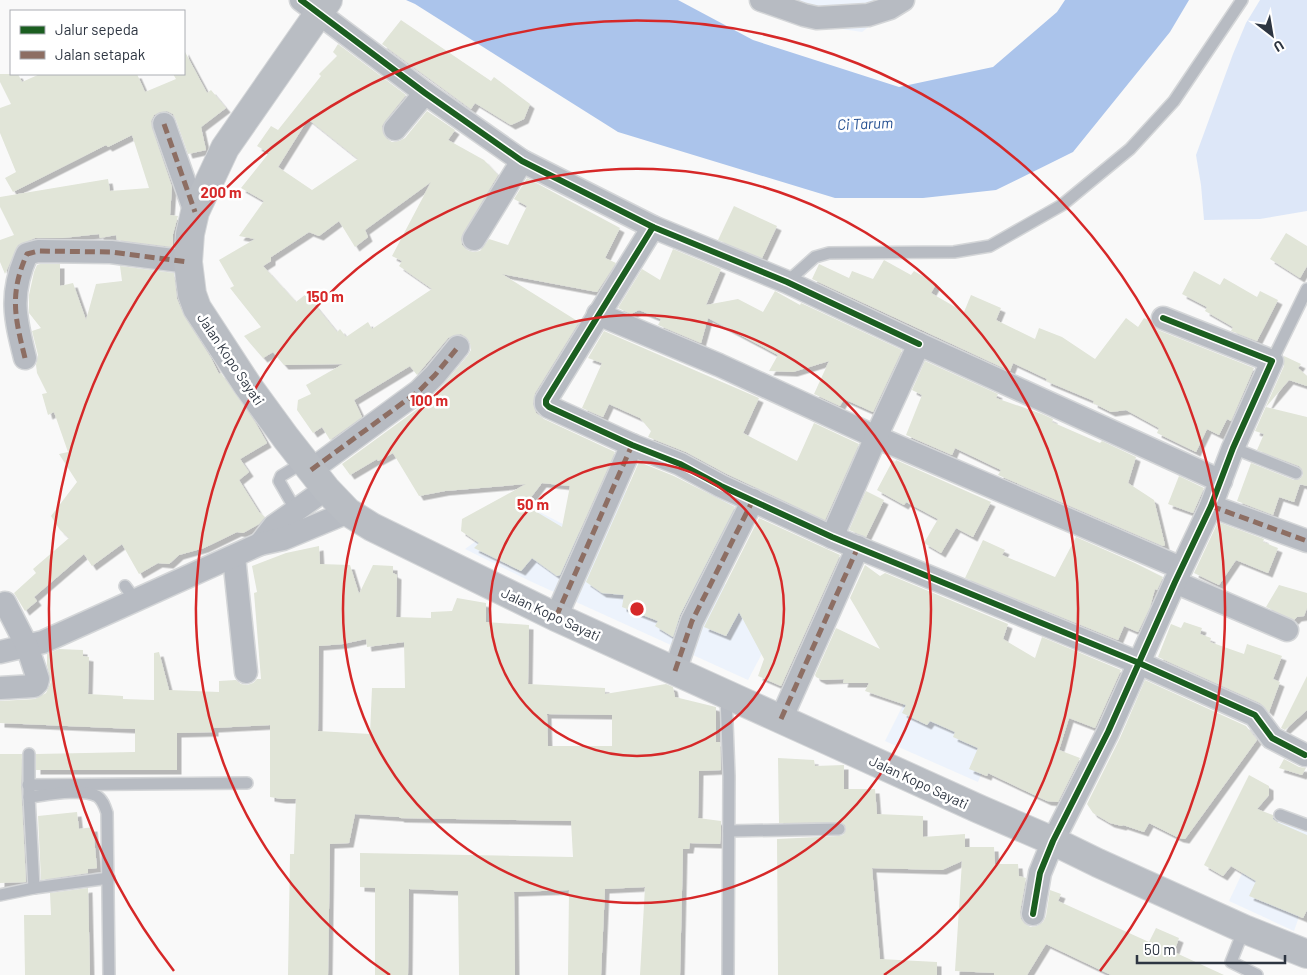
<svg xmlns="http://www.w3.org/2000/svg" width="1307" height="975" font-family="Barlow,sans-serif">
  <style>
    .built { fill: #edf3fc }
    .green { fill: #dde7f8 }
    .water { fill: #abc4eb }
    .building { fill: #e1e5d8; fill-rule: evenodd; filter: url(#shadow) }
    .lines { fill: none; stroke-linecap: round; stroke-linejoin: round }
    .service-casing { stroke: #d4d6d8; stroke-width: 14 }
    .minor-casing { stroke: #d4d6d8; stroke-width: 25 }
    .primary-casing { stroke: #d4d6d8; stroke-width: 30 }
    .service { stroke: #b7bbc2; stroke-width: 11 }
    .minor { stroke: #b7bbc2; stroke-width: 22 }
    .primary { stroke: #b9bdc3; stroke-width: 28 }
    .quiet { stroke: #8d6e63; stroke-width: 5; stroke-dasharray: 10 5; stroke-linecap: butt }
    .cycleway-casing { stroke: #fff; stroke-width: 9 }
    .cycleway { stroke: #1b5e20; stroke-width: 6 }
    .ring { fill: none; stroke: #d62828; stroke-width: 2.5 }
    .labels { text-anchor: middle; dominant-baseline: central; stroke-width: 5; stroke-linejoin: round; paint-order: stroke }
    .street-label { font-size: 14px; fill: #2d3541; stroke: #fff }
    .water-label { font-size: 15px; font-style: italic; fill: #204c8f; stroke: #fff }
    .centre { fill: #d62828; stroke: #fff; stroke-width: 2.5 }
    .ring-label { font-size: 15px; text-anchor: middle; font-weight: bold; fill: #d62828; stroke: #fff; stroke-width: 5; stroke-linejoin: round; paint-order: stroke }
  </style>
  <defs>
    <filter id="shadow"><feDropShadow dx="4.5" dy="4.5" stdDeviation="0" flood-color="#0004"/></filter>
  </defs>
  <rect width="100%" height="100%" fill="#f9f9f9"/>
  <g class="built">
    <path d="M791,0H902L862,32L815,25Z"/>
    <path d="M714,484L739,496L713,579L786,608L748,680L532,582L465,549L526,505L590,538L615,486L692,522Z"/>
    <path d="M934,643L1018,682L978,782L885,741Z"/>
    <path d="M1269,816L1307,829V894L1294,931L1229,901Z"/>
  </g>
  <path class="green" d="M1260,0H1307V211L1260,219L1204,220L1201,185L1196,155L1233,54L1246,23Z"/>
  <path class="water" d="M406,0H678L753,40L899,87L993,67L1057,12L1065,0H1189L1170,32L1073,152L996,190L923,198H835L618,132L415,4Z"/>
  <g class="building">
    <path d="M401,20L491,81L494,77L530,104L524,119L511,125L475,103L471,109L382,44Z"/>
    <path d="M338,44L406,95L385,121L382,126L383,133L387,139L392,142L399,141L405,138L427,111L455,130L448,140L484,160L498,175L463,233L461,239L462,245L467,250L473,252L480,251L489,239L508,245L527,206L514,199L527,178L620,228L605,258L616,263L597,292L502,274L579,322L535,393L533,404L536,413L544,419L615,452L560,575L557,576L532,558L521,571L474,548L479,543L461,531L462,519L526,484L445,491L419,496L393,453L378,461L377,459L350,475L342,464L427,402L444,384L468,355L471,350L470,343L466,337L461,334L454,335L448,338L417,375L410,366L354,400L362,417L330,440L322,427L313,433L297,410L298,400L311,394L306,385L343,364L284,365L273,352L263,358L244,336L261,327L230,288L234,286L219,260L255,239L239,236L264,201L241,188L269,153L257,146L271,126L278,130L321,76L319,74L337,56L333,52ZM308,119L358,159L312,190L278,167ZM431,182L392,256L402,261L399,266L432,289L372,329L368,322L346,337L340,329L337,332L306,294L296,302L263,266L271,261V257L309,232L319,236L339,221L355,247L368,237L365,230ZM542,483L570,486L562,527L525,505Z"/>
    <path d="M184,50L207,93L211,90L226,108L201,127L206,150L188,154L176,120L173,114L167,111L160,112L154,115L151,121L152,128L172,187L170,215L178,216L173,234V247L117,240L116,235L100,238L99,234L63,238H35L18,245L5,274L0,262V240L14,235L0,207V197L108,179L110,191L149,188L132,135L108,147L106,145L13,192L5,178L16,172L0,133V108L11,104L0,82V74H18L22,82L40,74H137L145,92L176,79L173,74H184Z"/>
    <path d="M734,206L777,226L762,258L718,240Z"/>
    <path d="M1286,233L1307,246V266L1300,278L1270,259Z"/>
    <path d="M673,249L721,269L706,305L738,299L763,312L775,291L800,305L801,303L902,350L873,412L844,399L840,406L814,394L829,361L793,372L769,371L778,355L708,318L701,343L658,325L661,319L639,310L631,314L618,308L642,269L660,280Z"/>
    <path d="M884,260L911,275L914,271L936,284L931,293L964,312L971,295L1001,308L996,320L1035,339L1039,328L1062,337L1095,359L1126,318L1138,327L1144,318L1150,321L1153,326L1158,330L1254,368L1231,421L1227,419L1219,435L1207,429L1196,452L1157,433L1159,428L1126,410L1111,412L1093,403L1094,401L1046,381L1047,379L1013,363L1010,371L812,279L819,264L849,278L852,271L873,279Z"/>
    <path d="M40,264H60V286L73,283L86,320L96,284L122,281L120,266L174,273L177,299L184,316L211,358L219,374L221,373L255,422L267,443L240,459L249,472L239,480L259,512L265,517L259,524L243,533L237,532L204,548L179,555L169,564L158,563L139,574L122,544L92,566L84,554L34,597L37,601L25,611L14,593L36,573L33,569L69,538L60,530L51,516L77,482L59,454L68,452L54,412L48,415L42,394L47,393L37,373L36,365L38,355L32,331L41,328L29,313V295L34,272L37,265Z"/>
    <path d="M1194,271L1220,285L1224,278L1257,297L1260,291L1278,300L1257,341L1231,331L1233,327L1205,311L1207,307L1182,294Z"/>
    <path d="M604,331L759,398L743,433L797,461L814,423L859,444L825,520L727,474L686,452L648,437L651,431L640,418L609,404L603,417L582,408L602,363L588,358Z"/>
    <path d="M1284,356L1301,364L1298,368L1307,376V386L1289,380L1266,407L1307,417V486L1300,484L1294,502L1279,497L1273,515L1237,501L1251,463L1294,480L1300,479L1303,475L1302,469L1299,466L1257,450L1264,434L1255,431L1284,366Z"/>
    <path d="M925,361L998,394L996,398L1042,414L1053,419L1052,422L1100,443L1102,441L1136,457L1128,483L1154,500L1165,545L1163,546L998,475L1001,470L955,448L952,455L906,435L922,395L912,390Z"/>
    <path d="M893,460L895,462L896,460L991,502L973,537L956,528L941,553L924,543L938,519L906,502L904,505L877,490Z"/>
    <path d="M639,462L674,476L735,507L680,615L673,637L655,626L658,621L622,607L624,595L602,593L586,582Z"/>
    <path d="M1179,476L1204,488L1193,513L1168,504Z"/>
    <path d="M866,491L884,500L866,537L849,530Z"/>
    <path d="M759,518L840,555L781,686L758,676L764,659L739,612L726,636L704,627Z"/>
    <path d="M1218,522L1264,539L1263,542L1278,548L1268,573L1236,560L1219,585L1194,573Z"/>
    <path d="M1076,537L1135,563L1163,577L1157,590L1155,589L1150,607L1138,632L1124,626L1118,640L965,578L983,540L1005,550L1002,555L1055,577Z"/>
    <path d="M319,546L320,564L350,565L359,594L373,565L393,566V573L397,575L396,617L431,618V612L452,611L457,598L486,603V622L529,625L528,684L605,688V694L666,684L673,687L675,697L716,707V742H720L721,770L699,771L698,818L721,821V836L720,844L690,843L689,849H683L680,975H640L645,887L605,889L601,975H568L569,890L514,892L515,975H459L458,891L409,889L408,975H375V888L360,887V853L573,857L571,821L400,818L399,817L355,814L349,843L330,844L328,975H288L290,854H294L296,799H282L270,797V725L214,728V732L177,733V770H36V754L135,752V729L0,723V701L35,699L46,693L51,682L47,665V654L59,649L83,650V656L89,657L88,694L123,696V699L154,700V653L159,652L169,690L219,692V681L236,680L241,684L247,685L253,683L257,679H261L254,593L257,592L252,566L286,553ZM366,639L367,647L404,642L405,688H372L370,734L318,731L319,646L343,644ZM547,714L612,715V746H548Z"/>
    <path d="M865,565L880,576L885,573L1008,624L1003,639L1035,658L1042,637L1121,670L1095,728L1069,718L1059,750L1080,758L1058,802L1047,801L988,773L987,776L969,769L978,748L953,737L955,732L930,721L927,725L902,713L906,705L865,691L869,683H843L844,679L822,680L816,677L815,675L836,628L880,649L850,598Z"/>
    <path d="M1279,585L1307,593V608L1304,616L1297,617L1294,620L1266,607Z"/>
    <path d="M1184,622L1202,628L1200,634L1211,638L1210,642L1244,654L1247,644L1282,656L1273,679L1280,682L1269,712L1260,703L1158,657L1171,624L1181,628Z"/>
    <path d="M1307,676V710L1285,730L1281,728Z"/>
    <path d="M1145,680L1246,726L1257,740L1185,839L1179,838L1149,823L1144,832L1123,825L1122,826L1110,823L1093,813L1087,804L1120,738Z"/>
    <path d="M0,754H22L21,786L26,882L0,883Z"/>
    <path d="M778,758L814,760L815,766L844,765V789H875L877,814L923,816V837L965,834V847H994L995,864H1018L1019,876L1026,878L1020,912L1021,919L1025,924L1031,927L1037,926L1043,922L1046,916L1050,890L1061,894L1058,901L1149,942L1156,928L1179,938L1174,952L1224,975H1111L1046,944L1027,975H994V973L955,971L962,861L942,870L872,868L880,959L937,962V975H778L777,839L839,836L843,835L846,829L845,825L839,822L779,823Z"/>
    <path d="M1284,759L1299,767L1306,768L1302,775L1279,768Z"/>
    <path d="M1249,775L1269,786V795L1257,809L1273,815V819L1277,822L1307,835V910L1303,918L1249,896L1256,881L1231,866L1223,876L1204,865Z"/>
    <path d="M77,812L79,829L93,827L97,868L88,869V873L41,880L38,816Z"/>
    <path d="M88,888L90,975H25L24,915H51L50,893Z"/>
  </g>
  <g class="lines">
    <defs>
      <g id="service">
        <path d="M787,282L815,257L829,253L954,252L990,246L1062,205L1130,149L1174,101L1242,0"/>
        <path d="M1272,361L1307,289"/>
        <path d="M1233,448L1296,473"/>
        <path d="M298,514L279,481L281,476L304,462"/>
        <path d="M125,586L136,601"/>
        <path d="M726,696L729,776L728,975"/>
        <path d="M29,754V797L34,888"/>
        <path d="M28,785L247,783"/>
        <path d="M29,797C46,795 82,788 97,796C103,800 105,807 107,813L109,975"/>
        <path d="M1280,815L1307,825"/>
        <path d="M729,831L839,829"/>
        <path d="M0,895L34,888L109,878"/>
        <path d="M1244,929L1231,962L1257,975"/>
      </g>
      <g id="minor">
        <path d="M301,0L425,93L522,161L653,227L787,282L919,344"/>
        <path d="M761,0L804,15L817,18L868,15L890,8L903,0"/>
        <path d="M164,124L195,212"/>
        <path d="M395,129L425,93"/>
        <path d="M653,227L546,400V404L549,407L632,445L680,464L721,486L832,537L1139,663L1255,715L1272,738L1305,755"/>
        <path d="M474,239L522,161"/>
        <path d="M598,314L719,365L876,437L1181,568"/>
        <path d="M25,358C15,318 9,294 27,254L38,251L111,252L188,262"/>
        <path d="M311,470L419,391L435,375L458,347"/>
        <path d="M1211,506L1307,541"/>
        <path d="M832,537L876,437L919,344L1221,481"/>
        <path d="M260,544L274,526L326,489"/>
        <path d="M234,557L246,672"/>
        <path d="M1175,582L1287,630"/>
        <path d="M556,617L632,445"/>
        <path d="M0,652L43,642L260,544L283,539L348,512"/>
        <path d="M675,671L692,621L753,500"/>
        <path d="M0,688L34,686L37,683L38,679L27,646L5,603"/>
        <path d="M781,719L858,547"/>
        <path d="M1033,914L1040,873L1053,841L1108,732L1175,582L1211,506L1233,448L1272,361L1163,318"/>
      </g>
      <path id="primary" d="M328,0L225,148L195,212L190,234L188,262L192,294L197,308L248,386L286,438L326,489L348,512L372,527L556,617L979,809L1053,841L1098,863L1244,929L1307,954"/>
    </defs>
    <use href="#service" class="service-casing"/>
    <use href="#minor" class="minor-casing"/>
    <use href="#primary" class="primary-casing"/>
    <use href="#service" class="service"/>
    <use href="#minor" class="minor"/>
    <use href="#primary" class="primary"/>
    <g class="quiet">
      <path d="M164,124L195,212"/>
      <path d="M25,358C15,318 9,294 27,254L38,251L111,252L188,262"/>
      <path d="M311,470L419,391L435,375L458,347"/>
      <path d="M1211,506L1307,541"/>
      <path d="M556,617L632,445"/>
      <path d="M675,671L692,621L753,500"/>
      <path d="M781,719L858,547"/>
    </g>
    <defs>
      <g id="cycleway">
        <path d="M301,0L425,93L522,161L653,227L787,282L919,344"/>
        <path d="M653,227L546,400V404L549,407L632,445L680,464L721,486L832,537L1139,663L1255,715L1272,738L1305,755"/>
        <path d="M1033,914L1040,873L1053,841L1108,732L1175,582L1211,506L1233,448L1272,361L1163,318"/>
      </g>
    </defs>
    <use href="#cycleway" class="cycleway-casing"/>
    <use href="#cycleway" class="cycleway"/>
  </g>
  <g class="ring">
    <circle cx="637" cy="609" r="147"/>
    <circle cx="637" cy="609" r="294"/>
    <path d="M390 975A441 441 0 1 1 884 975"/>
    <path d="M174 971A588 588 0 1 1 1100 971"/>
  </g>
  <g class="labels">
    <g class="street-label">
      <text transform="translate(231 359) rotate(56)">Jalan Kopo Sayati</text>
      <text transform="translate(551 614) rotate(25)">Jalan Kopo Sayati</text>
      <text transform="translate(919 782) rotate(25)">Jalan Kopo Sayati</text>
    </g>
    <g class="water-label">
      <text transform="translate(865 123) rotate(-2)">Ci Tarum</text>
    </g>
  </g>
  <circle cx="637" cy="609" r="8" class="centre"/>
  <g class="ring-label">
    <text x="221" y="198">200 m</text>
    <text x="325" y="302">150 m</text>
    <text x="429" y="406">100 m</text>
    <text x="533" y="510">50 m</text>
  </g>
  <rect x="10" y="10" width="175" height="65" fill="#ffffff" stroke="#abaeb3"/>
  <rect x="20" y="26" width="25" height="8" fill="#1b5e20" stroke="#abaeb3"/>
  <text x="55" y="35" font-size="15" fill="#2d3541">Jalur sepeda</text>
  <rect x="20" y="51" width="25" height="8" fill="#8d6e63" stroke="#abaeb3"/>
  <text x="55" y="60" font-size="15" fill="#2d3541">Jalan setapak</text>
  <g transform="translate(1272 35) rotate(149)" stroke="#ffffff" stroke-width="4" paint-order="stroke">
  <path d="M0-4L9 19L0 12L-9 19Z" fill="#2d3541"/>
  <text y="-8" font-size="14" font-weight="bold" text-anchor="middle" fill="#2d3541">U</text>
  </g>
  <path d="M1137 955v8h148v-8" fill="none" stroke="#2d3541" stroke-width="2.5"/>
  <text x="1144" y="955" font-size="15" fill="#2d3541" stroke="#ffffff" stroke-width="4" paint-order="stroke">50 m</text>
</svg>
